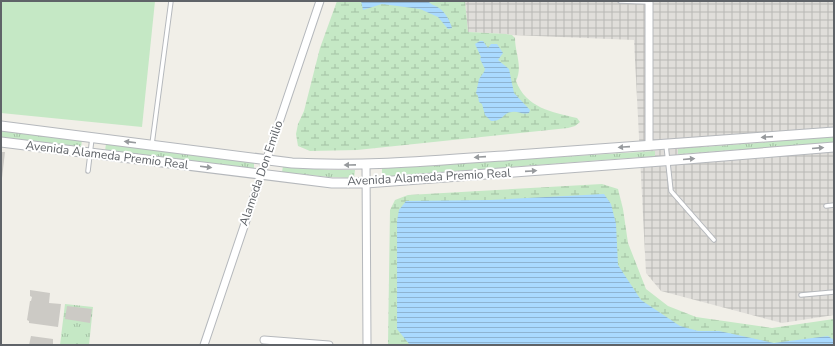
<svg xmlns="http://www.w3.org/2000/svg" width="835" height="346" font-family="'Nunito Sans',sans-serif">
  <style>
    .industrial { fill: url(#industrial-grid) }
    .grass { fill: url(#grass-tufts) }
    .wetland { fill: url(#wetland-marsh) }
    .garden { fill: #c5e8c5 }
    .water { fill: url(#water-rules) }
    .building { fill: #cccac5 }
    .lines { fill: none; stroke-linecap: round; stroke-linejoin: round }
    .service-casing { stroke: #b5b8bc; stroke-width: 5.5 }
    .minor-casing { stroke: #b5b8bc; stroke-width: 9 }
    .tertiary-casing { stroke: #b5b8bc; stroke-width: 11 }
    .service { stroke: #fff; stroke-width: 3.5 }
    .minor { stroke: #fff; stroke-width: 7 }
    .tertiary { stroke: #fff; stroke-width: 9 }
    .oneway { fill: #979a9d }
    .labels { text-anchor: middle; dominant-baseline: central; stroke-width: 4; stroke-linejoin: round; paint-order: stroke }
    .street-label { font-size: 12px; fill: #5f6368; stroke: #fff }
  </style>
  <defs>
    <pattern id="industrial-grid" width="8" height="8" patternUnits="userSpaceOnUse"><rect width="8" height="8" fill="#e0deda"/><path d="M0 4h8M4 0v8" fill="none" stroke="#b9b8b5"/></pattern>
    <pattern id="grass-tufts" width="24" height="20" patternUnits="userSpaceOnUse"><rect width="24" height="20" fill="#c5e8c5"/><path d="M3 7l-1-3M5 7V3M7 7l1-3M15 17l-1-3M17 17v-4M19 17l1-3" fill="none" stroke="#a3c0a4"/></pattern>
    <pattern id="wetland-marsh" width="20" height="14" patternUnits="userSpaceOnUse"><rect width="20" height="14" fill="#c5e8c5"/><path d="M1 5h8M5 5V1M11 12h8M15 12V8" fill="none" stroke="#a3c0a4"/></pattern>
    <pattern id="water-rules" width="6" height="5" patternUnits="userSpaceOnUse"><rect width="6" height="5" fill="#aadaff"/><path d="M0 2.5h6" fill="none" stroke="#8eb4d2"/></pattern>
  </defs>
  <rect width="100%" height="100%" fill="#f1efe8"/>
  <path class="industrial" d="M465,1H834V315L782,323L661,291L646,273L634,40L512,35L506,34L468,32Z"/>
  <g class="grass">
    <path d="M1,130L82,140L81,147L1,137Z"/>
    <path d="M834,137V142L678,154V149Z"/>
    <path d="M106,144L254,162V169L105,151Z"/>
    <path d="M655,151V156L382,177V168Z"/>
    <path d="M283,166L329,170H355L354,178L329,177L282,172Z"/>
    <path d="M65,304L93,307L89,345H60Z"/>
  </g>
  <g class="wetland">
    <path d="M337,1H465L468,32L506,34L512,35L515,38C515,53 523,66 516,81C526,108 552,112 577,118L580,122L575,126L568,128L357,150L310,151L298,146L296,134L298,124L304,111L320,48Z"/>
    <path d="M602,184L618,189L623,209L628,243L646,289L668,306L696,317L772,328L834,319V345H388L390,210L395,200L408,195Z"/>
  </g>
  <path class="garden" d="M1,1H155L142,127L1,113Z"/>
  <g class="water">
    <path d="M361,1H428C431,5 435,5 439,8C446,13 450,21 452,28L448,29L438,17L420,9L382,4L363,10Z"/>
    <path d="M480,41H483L488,48L491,44H497L503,53L498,60L509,69L514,93L530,110L529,113C521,115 519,111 512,112C503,112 504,121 491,121L485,115L482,104L479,102L478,96L476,93L479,79L484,72L485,69L480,59L481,57L475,44Z"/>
    <path d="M604,194L611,204L616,224L618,265L641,300L680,326L698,331H719L774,343L828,336L834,340V345H410L397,329V221L399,210L406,201L489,200Z"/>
  </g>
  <g class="building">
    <path d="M1,152H5L2,178H1Z"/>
    <path d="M30,290L50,293L49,303L61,304L58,327L29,323V321L27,320L30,301H31L32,297L30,296Z"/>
    <path d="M67,306L92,309L90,323L65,319Z"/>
    <path d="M31,336L53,339V345H29Z"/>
  </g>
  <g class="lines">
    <defs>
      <g id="service">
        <path d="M620,1L649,2"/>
        <path d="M152,144L171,1"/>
        <path d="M666,145L671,191L714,240"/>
        <path d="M88,171L92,138"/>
        <path d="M826,206L834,205"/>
        <path d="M801,295L834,292"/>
      </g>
      <g id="minor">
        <path d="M649,1V146"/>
        <path d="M366,164L367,345"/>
        <path d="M264,340L329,345"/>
        <path d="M204,345L320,1"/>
      </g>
      <g id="tertiary">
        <path d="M1,126L292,163C367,167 442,160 516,155C622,148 728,140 834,132"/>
        <path d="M1,142L332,183H366L675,160L834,147"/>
      </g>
    </defs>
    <use href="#service" class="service-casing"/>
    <use href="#minor" class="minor-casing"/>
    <use href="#tertiary" class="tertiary-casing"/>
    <use href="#service" class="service"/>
    <use href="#minor" class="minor"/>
    <use href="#tertiary" class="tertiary"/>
  </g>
  <defs><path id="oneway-solid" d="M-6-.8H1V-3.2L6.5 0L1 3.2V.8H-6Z"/></defs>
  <g class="oneway">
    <use href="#oneway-solid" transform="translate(767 137) rotate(176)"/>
    <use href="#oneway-solid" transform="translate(130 142) rotate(-173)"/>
    <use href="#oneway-solid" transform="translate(624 147) rotate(176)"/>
    <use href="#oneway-solid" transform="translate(818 148) rotate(-5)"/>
    <use href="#oneway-solid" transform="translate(480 157) rotate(176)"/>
    <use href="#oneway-solid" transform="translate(689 159) rotate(-5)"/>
    <use href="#oneway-solid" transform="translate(350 165) rotate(179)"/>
    <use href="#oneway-solid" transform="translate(206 167) rotate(7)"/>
    <use href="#oneway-solid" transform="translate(531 171) rotate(-4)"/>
  </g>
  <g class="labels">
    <g class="street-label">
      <text transform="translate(107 155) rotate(7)">Avenida Alameda Premio Real</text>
      <text transform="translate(261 173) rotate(-71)">Alameda Don Emilio</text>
      <text transform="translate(429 177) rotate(-3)">Avenida Alameda Premio Real</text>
    </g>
  </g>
  <rect width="835" height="346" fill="none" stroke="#5f6368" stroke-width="4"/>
</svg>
